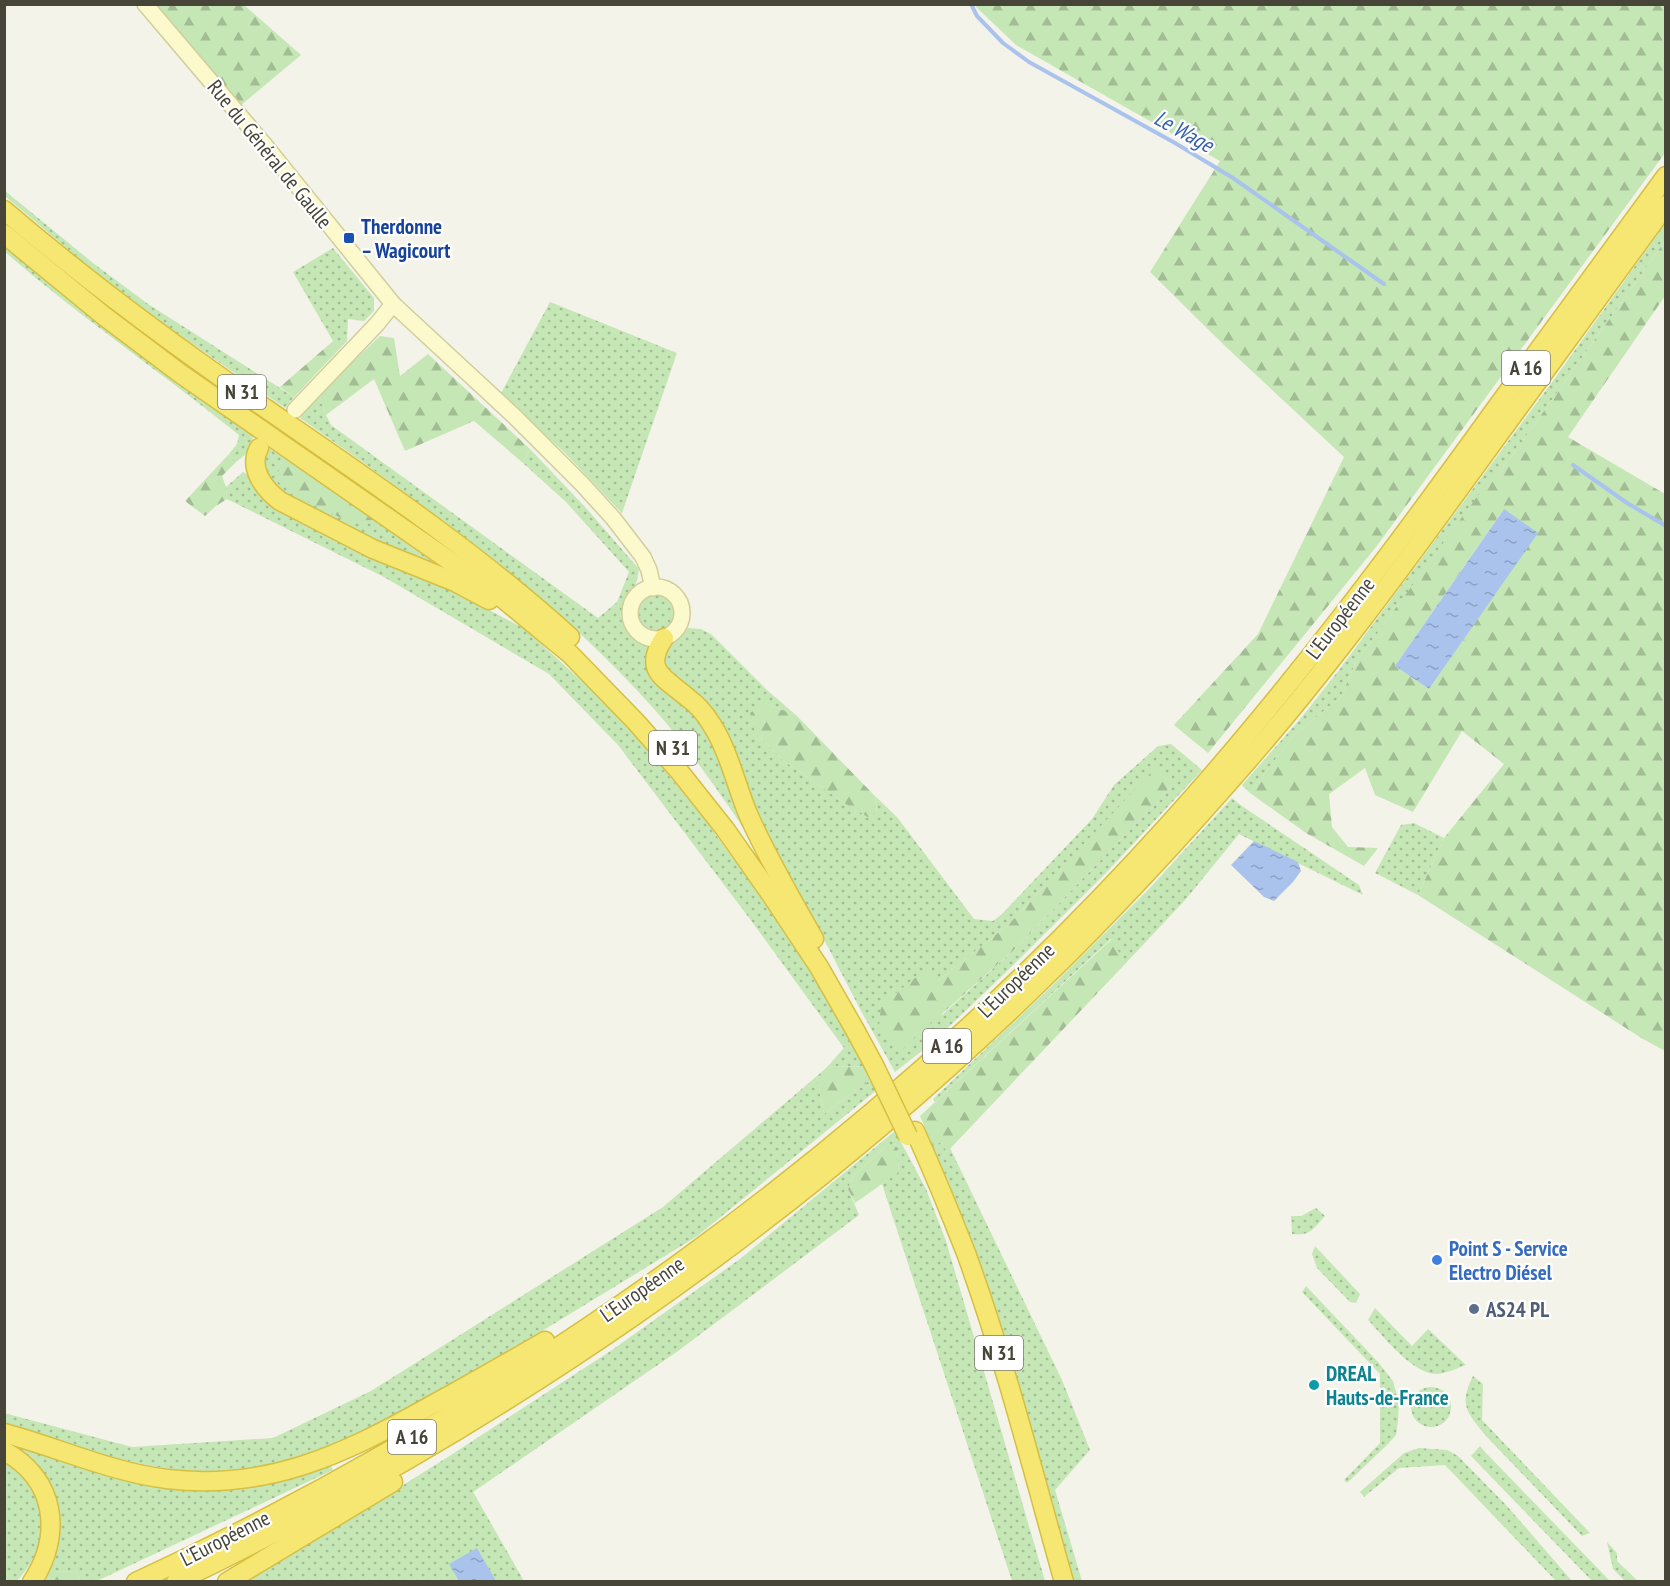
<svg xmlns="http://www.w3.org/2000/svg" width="1670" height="1586" font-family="'PT Sans Narrow',sans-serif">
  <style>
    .grass { fill: url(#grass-dots); fill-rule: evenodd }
    .forest { fill: url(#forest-firs); fill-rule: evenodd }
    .water { fill: url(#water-ripples) }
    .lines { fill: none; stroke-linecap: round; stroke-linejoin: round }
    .stream { stroke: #aac3ed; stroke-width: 4 }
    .secondary-casing { stroke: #d1ce9b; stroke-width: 18 }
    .highway-casing { stroke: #d5bf42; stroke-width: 21 }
    .secondary { stroke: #fcfacc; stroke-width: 15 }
    .highway { stroke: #f6e672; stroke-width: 18 }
    .highway-bridge-casing { stroke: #d5bf42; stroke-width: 21; stroke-linecap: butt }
    .highway-bridge { stroke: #f6e672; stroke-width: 18 }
    .transit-dot { fill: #1a4fb4; stroke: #fff; stroke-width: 2 }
    .shop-dot { fill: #3f7fe0; stroke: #fff; stroke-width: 2 }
    .service-dot { fill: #5c6f8a; stroke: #fff; stroke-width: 2 }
    .culture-dot { fill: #0f9aa8; stroke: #fff; stroke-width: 2 }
    .labels { text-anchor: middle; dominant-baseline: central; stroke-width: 4.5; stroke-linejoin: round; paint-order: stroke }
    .shield { fill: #fff; stroke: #7e7d74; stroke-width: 1.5 }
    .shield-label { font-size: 20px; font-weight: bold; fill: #474538 }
    .street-label { font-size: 21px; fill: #474538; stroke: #fff }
    .transit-label { font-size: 21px; font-weight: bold; fill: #164399; stroke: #fff; text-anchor: start }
    .shop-label { font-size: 21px; font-weight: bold; fill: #366cbe; stroke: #fff; text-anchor: start }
    .service-label { font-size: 21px; font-weight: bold; fill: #4e5e75; stroke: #fff; text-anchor: start }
    .culture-label { font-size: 21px; font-weight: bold; fill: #0d838f; stroke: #fff; text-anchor: start }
    .water-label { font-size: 22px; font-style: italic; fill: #3662ae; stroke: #fff }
  </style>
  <defs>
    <pattern id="grass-dots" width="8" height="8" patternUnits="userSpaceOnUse" patternTransform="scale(1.5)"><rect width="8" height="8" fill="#c5e6b5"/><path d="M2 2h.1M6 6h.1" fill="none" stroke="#a2bc94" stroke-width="1.8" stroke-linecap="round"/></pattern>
    <pattern id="forest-firs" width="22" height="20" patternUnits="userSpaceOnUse" patternTransform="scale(1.5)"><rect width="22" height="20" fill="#c5e6b5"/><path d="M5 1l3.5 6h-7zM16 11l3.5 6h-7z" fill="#a2bc94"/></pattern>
    <pattern id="water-ripples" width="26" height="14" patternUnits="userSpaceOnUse" patternTransform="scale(1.5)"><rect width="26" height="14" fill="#aac3ed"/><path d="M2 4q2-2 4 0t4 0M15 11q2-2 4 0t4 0" fill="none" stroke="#8ca0c1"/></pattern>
  </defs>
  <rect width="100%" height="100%" fill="#f4f3ea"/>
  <g class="grass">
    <path d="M4,190L93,263L148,304L294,397L285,408L174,331L90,268L5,196Z"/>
    <path d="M1665,224V241L1499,474L1492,477L1355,664L1341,697L1293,736L1250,793L1242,785L1301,718L1339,670L1555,378Z"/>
    <path d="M4,247L99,323L254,435L246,454L236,462L229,454L237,444L239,435C162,373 80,317 5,252Z"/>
    <path d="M333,248L374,298V311L364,321L348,319L347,341H333L293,272Z"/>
    <path d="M550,302L677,353L622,513L564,452L500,395Z"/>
    <path d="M319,394L326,415L331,425L598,618L617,602L629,572L566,502L523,463L530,449L586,508L639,569C638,573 638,579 636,583C633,592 626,600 623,609C617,629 635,641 652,645L650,658L706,725L759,851C726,802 693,753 654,709C552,594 425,506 300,418Z"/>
    <path d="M267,447L284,458L279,466L376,520L455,571L449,574L399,555L279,491L266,474L261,462Z"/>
    <path d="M243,472L442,585L525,629L587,686L635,734L706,821L759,895L824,992L869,1066L827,1067L844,1048L750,919L618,745L549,674L384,577L227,499L226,487Z"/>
    <circle cx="655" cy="614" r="19"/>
    <path d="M688,628L701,629L711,634L768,691L797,716L765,703L755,732L784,761L846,804L877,812L875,796L897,817L974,919L993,921L1001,915L1092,819L1114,785L1158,746L1171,744L1202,770L1106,873L1003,975L932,1043L895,1072L860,1009L817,926L777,858L731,755L667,672L662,662L668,645ZM1156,768L1163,769L1170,788L1016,948L942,1015L938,981L1009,924Z"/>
    <path d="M1232,798L1239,804L1359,885L1363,895L1239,834L1186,899L1125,964L1111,939L935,1102L933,1099L1053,985L1149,889Z"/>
    <path d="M1414,823L1444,838L1418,895L1375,873L1401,825Z"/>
    <path d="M817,1076L824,1114L874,1077L878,1089L696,1237L542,1331L371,1431L328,1447L271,1464L243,1470L197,1472L157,1467L105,1456L5,1424L4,1413L132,1447L273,1438L371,1391L663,1207Z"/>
    <path d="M895,1131L926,1189L946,1241L1045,1581H1012L882,1184L899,1171L897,1148L885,1147L853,1176L848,1189L859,1215L678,1351L473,1492L524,1581L245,1582L287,1558L451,1455L612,1350L740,1259Z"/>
    <path d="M941,1141L947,1152L950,1148L1062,1380L1090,1450L1055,1490L1082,1581H1072L1048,1498L949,1183L933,1147Z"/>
    <path d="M1316,1208L1325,1216C1313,1229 1311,1236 1292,1234L1291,1216H1301Z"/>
    <path d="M1315,1246L1360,1294L1356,1303L1350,1302L1317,1268L1312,1254Z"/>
    <path d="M1306,1286L1378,1362L1393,1381L1399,1403L1398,1421L1396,1435L1387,1445L1347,1483L1344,1480L1380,1443V1374L1302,1292Z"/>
    <path d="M1375,1308L1412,1346L1428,1329L1466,1365C1457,1368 1448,1373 1438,1374C1413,1375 1384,1337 1368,1320Z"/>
    <path d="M1473,1376L1483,1384L1482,1420L1590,1533L1582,1536L1485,1435C1466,1411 1459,1405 1473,1376Z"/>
    <circle cx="1431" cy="1407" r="20"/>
    <path d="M15,1442L172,1484L329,1462L333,1470L97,1581H80L76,1571L52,1572L46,1581H39L58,1527L13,1448Z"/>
    <path d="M1480,1446L1486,1453L1610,1581H1592L1471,1456Z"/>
    <path d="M1419,1448L1447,1450L1458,1456L1507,1506L1572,1581H1556L1445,1465L1399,1468L1364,1497L1360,1492L1404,1453Z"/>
    <path d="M4,1461C51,1493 54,1540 17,1581H5Z"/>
    <path d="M1607,1542L1617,1553V1561L1638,1581H1625L1613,1569Z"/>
  </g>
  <g class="forest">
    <path d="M156,5H244L301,55L240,106Z"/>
    <path d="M974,5H1665V153L1376,547L1208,753L1174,725L1258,634L1344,457L1224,345L1150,272L1220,161L1016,45Z"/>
    <path d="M1665,241V296L1568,437L1665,494V1051L1643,1039L1418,895L1444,838L1504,764L1462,731L1413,812L1375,795L1365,768L1329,794L1332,827L1348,847L1378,848L1364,866L1306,833L1250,793L1293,736L1341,697L1355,664L1492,476L1499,474ZM1503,510L1537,533L1429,689L1395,666Z"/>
    <path d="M380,336L394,338L400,376L428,354L530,449L523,463L474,421L405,451L374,379L326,415L319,394Z"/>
    <path d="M333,341H347L294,397L280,387Z"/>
    <path d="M229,454L236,462L222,476L226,487L227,499L216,506L205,516L185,501Z"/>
    <path d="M284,458L376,520L347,521L295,495L277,481L279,466Z"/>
    <path d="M765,703L797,716L875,796L877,812L868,817L846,804L784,761L755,732L750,713Z"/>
    <path d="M1156,767L1163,769L1171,787L1016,948L899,1052L879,1026L881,1005L925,970L938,981L1009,924Z"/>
    <path d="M1112,939L1125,964L947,1152L941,1142L933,1147L920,1116Z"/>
    <path d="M869,1066L874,1077L824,1114L817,1076L827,1067Z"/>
    <path d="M885,1147H897L899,1172L855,1203L848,1189L853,1176Z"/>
    <path d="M76,1571L80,1581H46L52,1572Z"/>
  </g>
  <g class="water">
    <path d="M1504,509L1538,533L1429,689L1395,666Z"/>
    <path d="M1254,841L1298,862L1301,871L1293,882L1274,901L1264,897L1231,865Z"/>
    <path d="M477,1548L496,1581H459L449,1564Z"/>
  </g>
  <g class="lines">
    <g class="stream">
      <path d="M971,4L977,16L1003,43L1029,62L1175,143L1233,178L1384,284"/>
      <path d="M1573,465L1627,503L1666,526"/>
    </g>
    <defs>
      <g id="secondary">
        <path d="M145,4L263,143L393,304L514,416L582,484L613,518L643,557L649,570L653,588"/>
        <path d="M295,410L377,324L393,304"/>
        <circle cx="656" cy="613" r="26"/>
      </g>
      <g id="highway">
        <path d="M4,210C80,275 160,335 242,392C354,470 469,545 570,637"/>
        <path d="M4,234L104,316L181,374L496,593L570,654L636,722L679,771L725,829L772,896L819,967L855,1030L874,1065"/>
        <path d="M259,448C248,468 264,489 280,501L373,549L455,582L489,600"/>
        <path d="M664,638C642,671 665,678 688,698C698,705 706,715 712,725C729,752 736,785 748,814C767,857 791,898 814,939"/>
        <path d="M915,1131C933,1171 950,1212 966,1253C1005,1360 1033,1472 1064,1582"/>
        <path d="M4,1433C59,1448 111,1472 167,1479C268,1491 344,1454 430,1406C469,1385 507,1363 545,1341"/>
        <path d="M4,1451C56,1479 63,1535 32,1582"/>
        <path d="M136,1582C526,1401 883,1142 1170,823C1289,691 1394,550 1497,407C1553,330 1610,253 1666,176"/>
        <path d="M176,1582C495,1429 792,1225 1045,977C1117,907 1184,834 1250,758C1324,673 1392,581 1459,489C1528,395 1596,300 1666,205"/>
        <path d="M227,1582L393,1482"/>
      </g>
    </defs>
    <use href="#secondary" class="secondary-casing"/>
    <use href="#highway" class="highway-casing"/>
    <use href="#secondary" class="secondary"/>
    <use href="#highway" class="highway"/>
    <defs>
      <path id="highway-bridge" d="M874,1065L908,1136"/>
    </defs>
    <use href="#highway-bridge" class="highway-bridge-casing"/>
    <use href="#highway-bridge" class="highway-bridge"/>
  </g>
  <rect class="transit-dot" x="343" y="232" width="12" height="12" rx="3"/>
  <circle class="shop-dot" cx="1437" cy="1260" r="6"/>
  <circle class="service-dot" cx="1474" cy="1309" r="6"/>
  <circle class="culture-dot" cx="1314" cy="1385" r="6"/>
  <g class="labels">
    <g class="shield">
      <rect x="1502" y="351" width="48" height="34" rx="4.5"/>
      <rect x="218" y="375" width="48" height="34" rx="4.5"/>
      <rect x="649" y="731" width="48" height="34" rx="4.5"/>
      <rect x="923" y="1029" width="48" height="34" rx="4.5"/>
      <rect x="975" y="1336" width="48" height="34" rx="4.5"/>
      <rect x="388" y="1420" width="48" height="34" rx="4.5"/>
    </g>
    <g class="shield-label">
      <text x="1526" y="368">A 16</text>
      <text x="242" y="392">N 31</text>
      <text x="673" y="748">N 31</text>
      <text x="947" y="1046">A 16</text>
      <text x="999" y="1353">N 31</text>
      <text x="412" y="1437">A 16</text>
    </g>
    <g class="street-label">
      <text transform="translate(270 154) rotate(51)">Rue du Général de Gaulle</text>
      <text transform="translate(1340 618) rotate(-52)">L'Européenne</text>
      <text transform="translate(1016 980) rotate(-44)">L'Européenne</text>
      <text transform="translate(642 1289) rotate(-35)">L'Européenne</text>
      <text transform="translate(225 1538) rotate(-27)">L'Européenne</text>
    </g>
    <g class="transit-label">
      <text x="361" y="226">Therdonne<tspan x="361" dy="24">– Wagicourt</tspan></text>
    </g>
    <g class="shop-label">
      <text x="1449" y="1248">Point S - Service<tspan x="1449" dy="24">Electro Diésel</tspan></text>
    </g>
    <g class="service-label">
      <text x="1486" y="1309">AS24 PL</text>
    </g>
    <g class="culture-label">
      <text x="1326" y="1373">DREAL<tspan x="1326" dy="24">Hauts-de-France</tspan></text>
    </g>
    <g class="water-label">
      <text transform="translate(1184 131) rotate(29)">Le Wage</text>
    </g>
  </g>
  <rect width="1670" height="1586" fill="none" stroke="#474538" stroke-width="12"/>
</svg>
